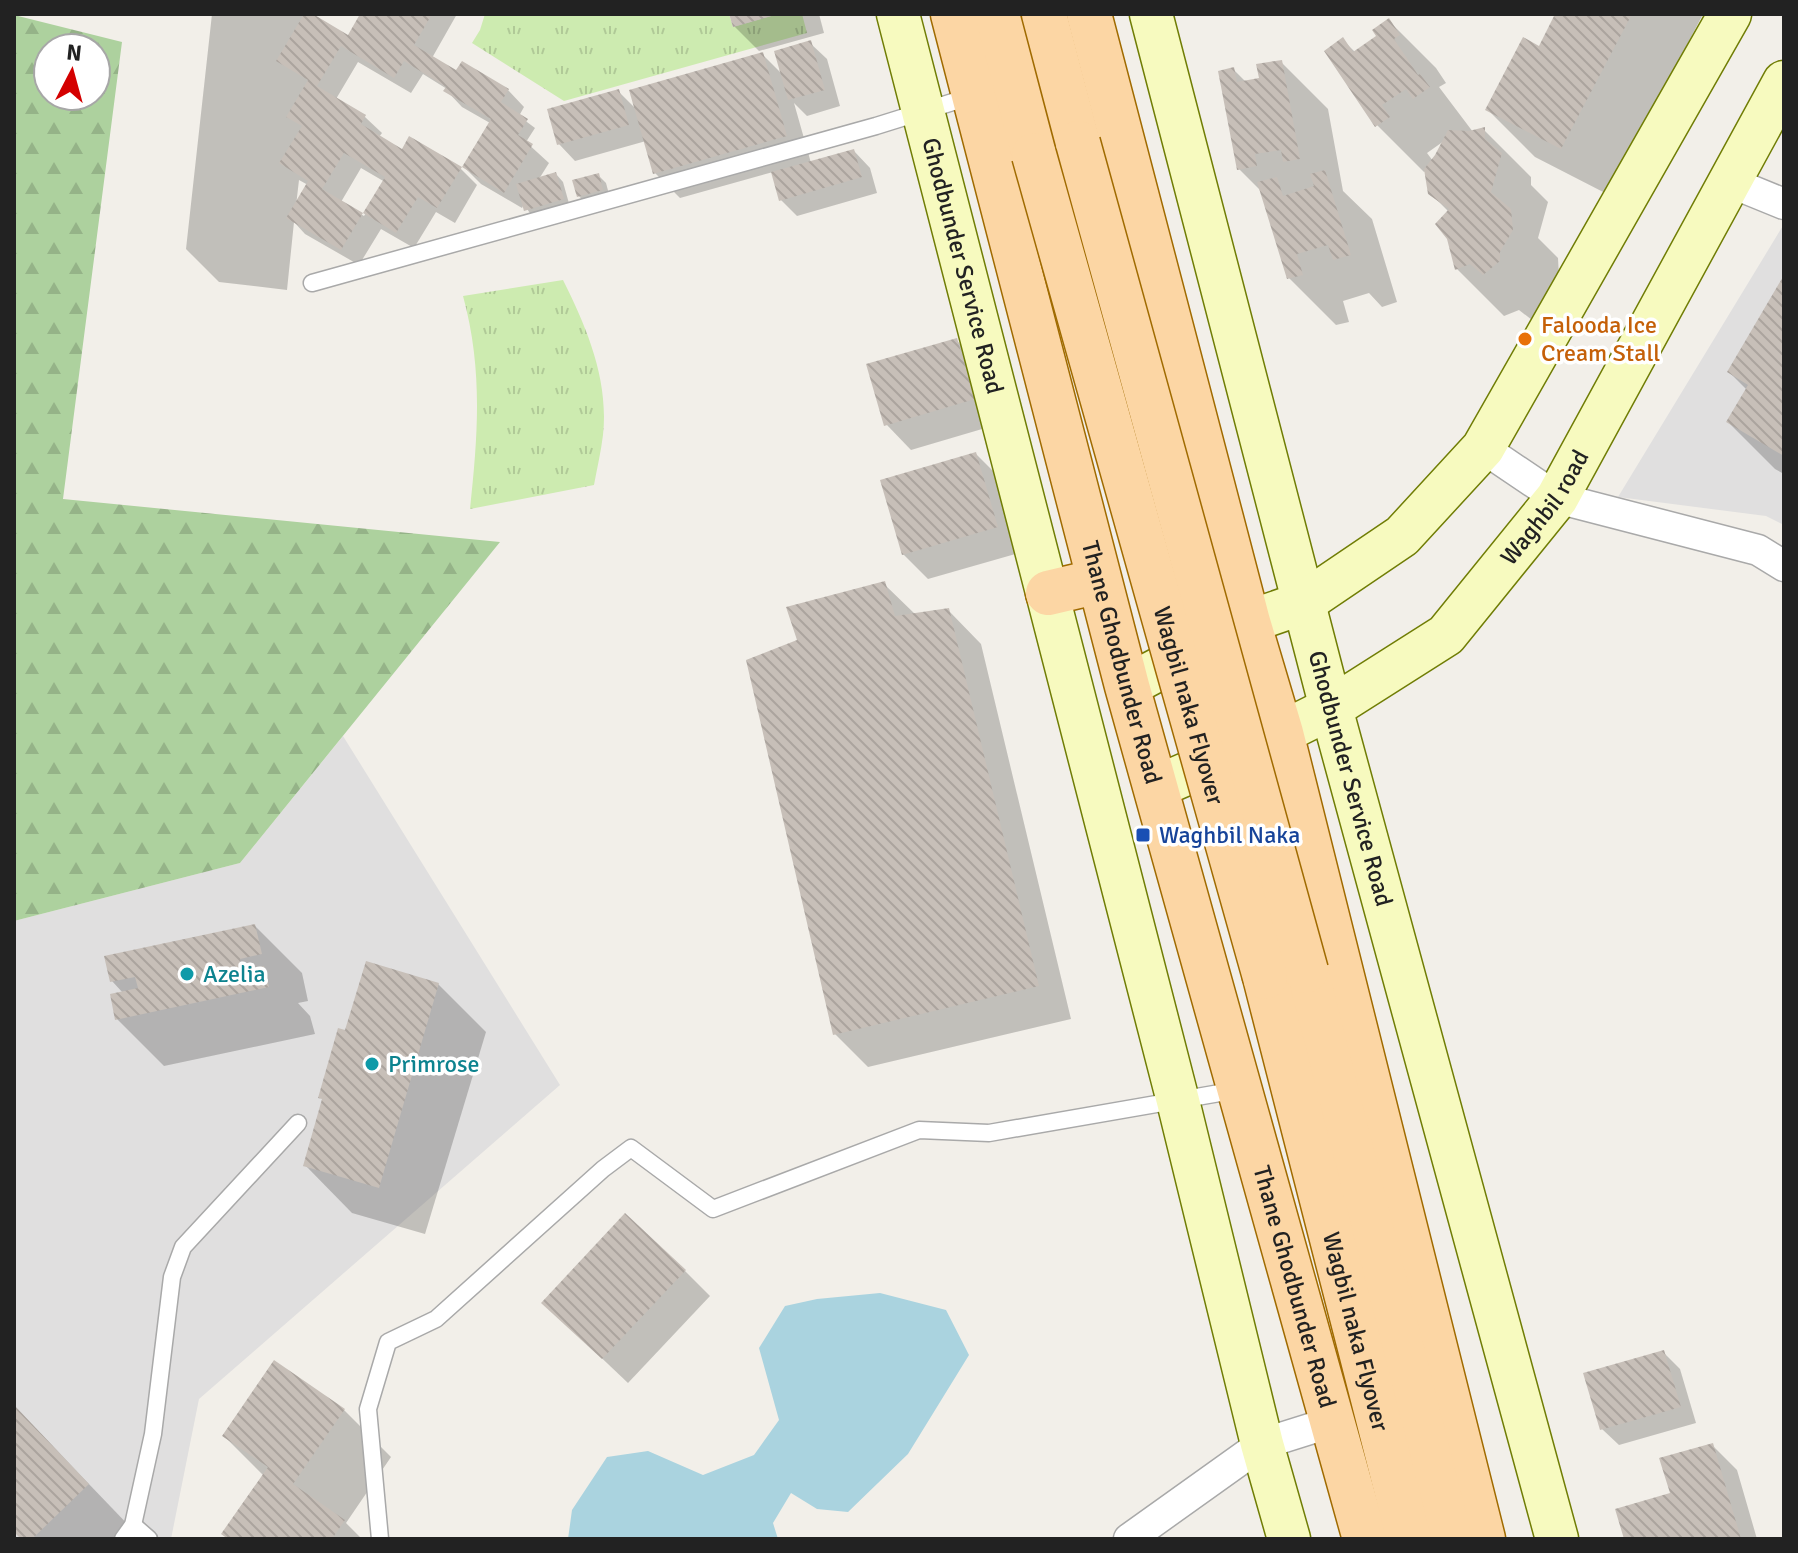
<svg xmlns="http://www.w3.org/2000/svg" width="1798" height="1553" font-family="Signika,sans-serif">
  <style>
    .residential { fill: #e0dfdf }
    .grass { fill: url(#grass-tufts) }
    .forest { fill: url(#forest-firs); fill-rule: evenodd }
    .water { fill: #aad3df }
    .shadow { fill: #0003; fill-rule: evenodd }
    .building { fill: url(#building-back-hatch) }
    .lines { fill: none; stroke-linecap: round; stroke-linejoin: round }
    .lane-casing { stroke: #a9a9a9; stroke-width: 19 }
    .street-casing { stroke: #a9a9a9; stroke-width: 33 }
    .secondary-casing { stroke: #707d05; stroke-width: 45 }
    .primary-casing { stroke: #a06b00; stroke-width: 47 }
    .lane { stroke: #fff; stroke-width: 16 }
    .street { stroke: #fff; stroke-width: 30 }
    .secondary { stroke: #f7fabf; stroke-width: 42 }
    .primary { stroke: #fcd6a4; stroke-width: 44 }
    .primary-bridge-casing { stroke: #a06b00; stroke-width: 47; stroke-linecap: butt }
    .primary-bridge { stroke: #fcd6a4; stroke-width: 44 }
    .food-dot { fill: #e8710a; stroke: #fff; stroke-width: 3 }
    .transit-dot { fill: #1a4fb4; stroke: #fff; stroke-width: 3 }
    .culture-dot { fill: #0f9aa8; stroke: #fff; stroke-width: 3 }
    .labels { text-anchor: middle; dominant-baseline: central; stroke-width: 7; stroke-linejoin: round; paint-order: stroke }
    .street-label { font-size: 24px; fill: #222; stroke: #fff }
    .food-label { font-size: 24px; fill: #c56008; stroke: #fff; text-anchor: start }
    .transit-label { font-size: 24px; fill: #164399; stroke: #fff; text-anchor: start }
    .culture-label { font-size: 24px; fill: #0d838f; stroke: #fff; text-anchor: start }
  </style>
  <defs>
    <pattern id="grass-tufts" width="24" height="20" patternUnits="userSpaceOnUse" patternTransform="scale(2)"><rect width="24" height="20" fill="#cdebb0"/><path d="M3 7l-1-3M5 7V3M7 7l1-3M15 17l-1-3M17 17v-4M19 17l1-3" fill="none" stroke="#b0c997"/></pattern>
    <pattern id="forest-firs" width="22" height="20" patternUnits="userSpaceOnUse" patternTransform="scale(2)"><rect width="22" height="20" fill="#add19e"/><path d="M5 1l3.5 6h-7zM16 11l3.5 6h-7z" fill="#95b388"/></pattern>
    <pattern id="building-back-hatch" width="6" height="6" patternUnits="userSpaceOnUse" patternTransform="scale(2)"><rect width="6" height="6" fill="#c7bfb8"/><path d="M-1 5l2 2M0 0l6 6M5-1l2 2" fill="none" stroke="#aba49e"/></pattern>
  </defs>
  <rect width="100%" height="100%" fill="#f2efe9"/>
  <g class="residential">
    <path d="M1784,224V525L1766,516L1618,497Z"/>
    <path d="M343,736L560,1085L199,1399L171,1539H14V921L240,863Z"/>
  </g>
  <g class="grass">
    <path d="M485,14H729L733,27L778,14H802L807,33L564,101L472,43L480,30Z"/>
    <path d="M563,280C587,328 609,380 603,435C601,452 597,468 594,485L470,509C478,434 483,369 463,296Z"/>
  </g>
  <path class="forest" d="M14,15L122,42L63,499L500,542L240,863L14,921ZM48,48H96V96H48Z"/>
  <path class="water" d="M880,1293L946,1310L969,1355L908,1454L848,1512L817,1509L791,1493L773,1523L778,1539H568L572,1510L607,1457L648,1451L703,1475L754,1455L779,1420L759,1348L785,1306L817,1299Z"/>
  <g class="shadow">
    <path d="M212,14H309L348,38L362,14H457L432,58L455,71L508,90L524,107L519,116L535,128L526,142L549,163L539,179L556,174L563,182L570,207L533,218L524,204L522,208L481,184L464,167L490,123L462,107L446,90L447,89L423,74L411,93L358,62L336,99L365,117L382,133L379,137L403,151L461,169L477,185L455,223L436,212L414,248L381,229L359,265L305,234L294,222L287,290L219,282L186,249ZM361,168L385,182L364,216L341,202ZM299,180L308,185L296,206Z"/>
    <path d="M731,14H819L824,33L759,51L734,26Z"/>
    <path d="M1557,14H1703L1609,195L1535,157L1488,110L1540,48Z"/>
    <path d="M1389,21L1436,68L1446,83L1439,87L1473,132L1484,130L1531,177V185L1548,202L1538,238L1558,258L1559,277L1546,308L1532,320L1519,310L1504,316L1457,269L1449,212L1430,193L1426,171L1424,172L1377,125L1343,40L1356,53L1379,37ZM1444,141L1433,161L1427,153Z"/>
    <path d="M810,43L827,59L840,106L807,116L794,103L811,163L854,151L870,168L877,193L797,216L780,199L773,172L680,198L655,173L646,141L575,161L559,144L618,91L637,110L762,54L783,75Z"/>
    <path d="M1281,62L1328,109L1343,191L1372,219L1397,302L1382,307L1369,293L1343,301L1349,322L1336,325L1289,278L1263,193L1239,169L1234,70L1247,83L1261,80Z"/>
    <path d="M598,175L606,183L610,198L586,204L579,196Z"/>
    <path d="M1784,279V474L1775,469L1728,422L1747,390L1729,372Z"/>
    <path d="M956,340L981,365L999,424L911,450L886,424Z"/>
    <path d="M976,454L1001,479L1022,552L928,579L903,554Z"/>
    <path d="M884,584L916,615L948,610L981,644L1071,1019L868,1067L835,1034L799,641Z"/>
    <path d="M255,926L302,973L308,1001L298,1003L310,1016L315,1034L164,1066L117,1019L123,993L112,981Z"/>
    <path d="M438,984L486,1032L425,1234L352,1213L305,1165L346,1032Z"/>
    <path d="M685,1271L710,1296L628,1383L569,1327Z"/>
    <path d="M1663,1352L1680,1369L1696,1423L1619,1445L1602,1429Z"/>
    <path d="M14,1406L135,1532L127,1539H24L14,1529Z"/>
    <path d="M344,1410L391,1457L346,1523L362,1539H229L264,1476L224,1436Z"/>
    <path d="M1712,1445L1737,1470L1757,1539H1626L1673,1494Z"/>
  </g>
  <g class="building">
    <path d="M304,14H313L348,35L360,14H432L414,45L456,70L462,61L509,89L501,102L528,119L518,135L533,144L504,193L462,167L491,119L443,91L446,87L404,61L394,78L341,46L317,86L366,115L361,124L402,149L409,136L462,167L437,208L418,197L396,233L363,213L385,177L344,153L322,189L363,213L341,250L286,218L308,181L279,163L302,126L286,117L308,80L276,61Z"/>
    <path d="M729,14H775V15L733,27Z"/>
    <path d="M1555,14H1632L1561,149L1485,110L1523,37L1539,46Z"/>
    <path d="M1389,18L1400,35L1394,39L1418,75L1420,74L1430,87L1413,99L1406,89L1382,105L1390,117L1375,127L1324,51L1343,37L1353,52L1376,36L1372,30Z"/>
    <path d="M811,40L825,90L788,100L774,51Z"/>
    <path d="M763,52L787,136L653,174L629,90Z"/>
    <path d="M1282,60L1300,159L1283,162L1281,150L1255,154L1257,166L1237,170L1218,71L1234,67L1237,82L1259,78L1256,64Z"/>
    <path d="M619,89L629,125L557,145L547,109Z"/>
    <path d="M1485,127V139L1502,153L1491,192L1511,209L1513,230L1500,252V261L1483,275L1470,264L1455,270L1447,239L1435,224L1449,209L1428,194L1424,169L1435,155L1448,130L1469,131Z"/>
    <path d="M854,149L862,177L779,201L771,172Z"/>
    <path d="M1325,170L1351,255L1333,260L1328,245L1297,254L1303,275L1287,279L1257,182L1277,177L1283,196L1314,186L1310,174Z"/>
    <path d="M556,172L564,199L524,211L516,184Z"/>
    <path d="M599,173L603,190L577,197L572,180Z"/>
    <path d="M1784,275V456L1726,422L1748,385L1727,372Z"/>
    <path d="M957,338L975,399L884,426L866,364Z"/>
    <path d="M976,452L998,527L902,555L880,480Z"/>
    <path d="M885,581L895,616L949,608L1039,986L833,1035L746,660L797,640L786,607Z"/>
    <path d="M255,924L262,954L240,959L242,971L264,966L269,987L115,1020L110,994L138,988L135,977L110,982L104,956Z"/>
    <path d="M366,961L439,983L379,1188L303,1166L322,1099L318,1098L338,1028L345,1030Z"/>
    <path d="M625,1213L686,1270L602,1359L541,1303Z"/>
    <path d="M1664,1350L1681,1407L1600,1430L1583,1373Z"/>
    <path d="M274,1360L345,1409L293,1484L345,1520L332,1539H228L221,1534L268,1467L222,1436Z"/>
    <path d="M14,1405L89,1484L32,1539H21L14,1532Z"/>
    <path d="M1713,1443L1741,1539H1624L1615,1509L1670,1493L1659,1458Z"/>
  </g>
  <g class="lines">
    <defs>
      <g id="lane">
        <path d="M312,283L876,126L972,96"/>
        <path d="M133,1525L149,1539"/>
        <path d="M123,1539L133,1525L153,1434L172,1277L183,1247L298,1123"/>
        <path d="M380,1539L368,1409L388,1342L436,1319L603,1169L631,1148L713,1209L919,1130L989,1133L1237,1090"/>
      </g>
      <g id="street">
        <path d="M1730,182L1784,204"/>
        <path d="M1483,448L1557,498L1758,550L1784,566"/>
        <path d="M1129,1539L1262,1444L1332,1422"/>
      </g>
      <g id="secondary">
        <path id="s1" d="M898,14L1178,1101L1262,1444L1289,1539"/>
        <path id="s2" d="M1151,14L1331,708L1557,1539"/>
        <path d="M1127,686L1248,622L1303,603L1402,536L1483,448L1730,14"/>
        <path id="s3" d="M1156,787L1281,733L1331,708L1446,635L1557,498L1784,82"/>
      </g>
      <g id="primary">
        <path id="s4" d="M953,14L1127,686L1365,1539"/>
        <path d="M997,14L1034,155"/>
        <path d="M1044,14L1078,143"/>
        <path d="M1089,14L1248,622L1281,733L1483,1539"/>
        <path d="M1048,593L1099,581"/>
        <path d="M1306,971L1450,1539"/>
        <path id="s5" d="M1265,977L1409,1539"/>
      </g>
    </defs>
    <use href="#lane" class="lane-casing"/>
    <use href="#street" class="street-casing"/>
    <use href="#secondary" class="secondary-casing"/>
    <use href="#primary" class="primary-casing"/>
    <use href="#lane" class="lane"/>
    <use href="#street" class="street"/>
    <use href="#secondary" class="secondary"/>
    <use href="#primary" class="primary"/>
    <defs>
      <g id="primary-bridge">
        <path d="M1078,143L1306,971"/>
        <path id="s6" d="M1034,155L1265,977"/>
      </g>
    </defs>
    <use href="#primary-bridge" class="primary-bridge-casing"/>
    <use href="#primary-bridge" class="primary-bridge"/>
  </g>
  <circle class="food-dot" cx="1525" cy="339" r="8"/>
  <rect class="transit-dot" x="1135" y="827" width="16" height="16" rx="4"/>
  <g class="culture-dot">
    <circle cx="187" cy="974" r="8"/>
    <circle cx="372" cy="1064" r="8"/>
  </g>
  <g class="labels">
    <g class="street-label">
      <text stroke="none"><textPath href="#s1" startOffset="260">Ghodbunder Service Road</textPath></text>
      <text stroke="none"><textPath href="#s3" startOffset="490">Waghbil road</textPath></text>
      <text stroke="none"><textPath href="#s4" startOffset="670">Thane Ghodbunder Road</textPath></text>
      <text stroke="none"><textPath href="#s6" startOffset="572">Wagbil naka Flyover</textPath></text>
      <text stroke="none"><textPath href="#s2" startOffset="790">Ghodbunder Service Road</textPath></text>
      <text stroke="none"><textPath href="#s4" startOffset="1318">Thane Ghodbunder Road</textPath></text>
      <text stroke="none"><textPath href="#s5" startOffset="366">Wagbil naka Flyover</textPath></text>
    </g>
    <g class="food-label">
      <text x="1541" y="325">Falooda Ice<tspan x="1541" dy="28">Cream Stall</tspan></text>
    </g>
    <g class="transit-label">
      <text x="1159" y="835">Waghbil Naka</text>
    </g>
    <g class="culture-label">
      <text x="203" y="974">Azelia</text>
      <text x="388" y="1064">Primrose</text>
    </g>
  </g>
  <rect width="1798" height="1553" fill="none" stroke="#222222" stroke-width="32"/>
  <g transform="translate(72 72) rotate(6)"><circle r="38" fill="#ffffff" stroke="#a7a7a7" stroke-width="2"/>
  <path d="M0-6L14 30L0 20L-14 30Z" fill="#d40000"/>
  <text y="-12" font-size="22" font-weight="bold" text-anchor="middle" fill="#222222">N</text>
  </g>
</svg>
